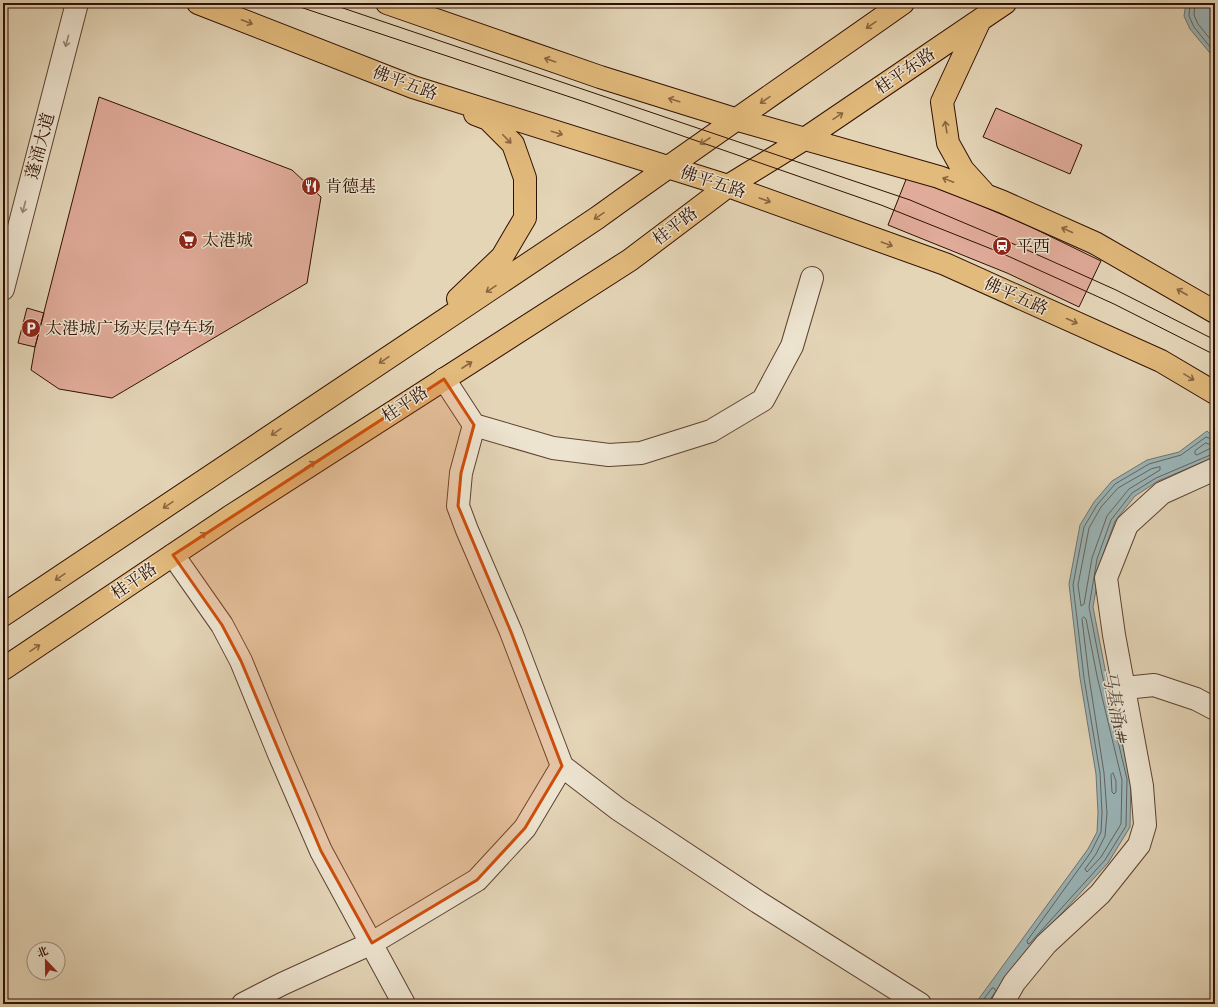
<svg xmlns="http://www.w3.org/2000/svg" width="1218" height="1007" font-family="'IM FELL Double Pica','Noto Serif SC',serif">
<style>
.water{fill:#9ab6b9;stroke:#707470}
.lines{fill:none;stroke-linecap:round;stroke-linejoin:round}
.shore{stroke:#66635e;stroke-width:1}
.building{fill:#e0ab99;stroke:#311003}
.minor-casing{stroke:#5e4130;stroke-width:24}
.major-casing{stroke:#311003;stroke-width:24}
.minor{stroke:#ede4d0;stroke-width:22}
.major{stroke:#e2ba7c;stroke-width:22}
.tram{stroke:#311003;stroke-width:1}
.oneway{stroke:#8a6540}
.oneway2{stroke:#988574}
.marked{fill:#cd4e0b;fill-opacity:0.2;stroke:#cd4e0b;stroke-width:3;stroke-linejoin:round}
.labels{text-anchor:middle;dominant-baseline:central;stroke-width:3;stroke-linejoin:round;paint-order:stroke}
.street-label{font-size:17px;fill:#311003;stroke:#ede4d0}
.poi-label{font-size:17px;fill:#311003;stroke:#ede4d0;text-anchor:start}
.water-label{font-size:18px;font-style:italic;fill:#564a43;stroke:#ede4d0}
</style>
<rect width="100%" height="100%" fill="#e4d5b7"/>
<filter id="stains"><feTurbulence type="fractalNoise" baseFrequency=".005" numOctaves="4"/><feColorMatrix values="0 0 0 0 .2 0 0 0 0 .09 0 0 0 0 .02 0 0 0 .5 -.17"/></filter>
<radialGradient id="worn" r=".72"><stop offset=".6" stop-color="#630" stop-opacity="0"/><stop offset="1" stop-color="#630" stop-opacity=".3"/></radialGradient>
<path class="water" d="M 1186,3 L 1215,3 L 1212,18 L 1215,29 L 1215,59 L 1190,29 L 1184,16 Z
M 1207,431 L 1215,438 L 1215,457 L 1158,481 L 1135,496 L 1115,521 L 1101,560 L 1093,607 L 1106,674 L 1131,779 L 1130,827 L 1108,863 L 1049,927 L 992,1004 L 975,1004 L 1088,849 L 1097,832 L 1098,813 L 1096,774 L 1080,678 L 1069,584 L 1080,525 L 1094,502 L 1112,481 L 1147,460 L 1179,452 Z"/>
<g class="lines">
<path class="shore" d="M 1190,3 L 1189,16 L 1194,27 L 1215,53
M 1195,3 L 1194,15 L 1198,24 L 1215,45
M 1215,440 L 1206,437 L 1181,455 L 1149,464 L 1115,484 L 1097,505 L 1084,527 L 1073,585 L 1084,678 L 1100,773 L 1102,813 L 1101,832 L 1091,852 L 1027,941 L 1028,944 L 1030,943 L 1105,860 L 1126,826 L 1127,779 L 1102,674 L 1089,607 L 1097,559 L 1111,520 L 1132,493 L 1156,478 L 1215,453
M 1206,443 L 1211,445 L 1211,448 L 1197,455 L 1195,454 L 1195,451 Z
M 1160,467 L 1160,470 L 1129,489 L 1107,516 L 1092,558 L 1084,604 L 1081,606 L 1078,585 L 1089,528 L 1101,507 L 1118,488 L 1151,469 Z
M 1084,617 L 1086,619 L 1097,676 L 1122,780 L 1121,824 L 1101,857 L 1087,872 L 1085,869 L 1096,854 L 1105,836 L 1107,813 L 1104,773 L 1089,677 L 1082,619 Z
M 1113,773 L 1116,781 L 1116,792 L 1114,794 L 1112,792 L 1111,775 Z
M 980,1004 L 992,988 L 994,988 L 996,991 L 989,1001 L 989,1004"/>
</g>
<path class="building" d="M 99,97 L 292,170 L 321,197 L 307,283 L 112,398 L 59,389 L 31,370 L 35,347 Z
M 996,108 L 1082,145 L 1070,174 L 983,137 Z
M 907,177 L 970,201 L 1029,226 L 1101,261 L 1079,307 L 1007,273 L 888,225 Z
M 27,308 L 44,313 L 35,347 L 18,343 Z"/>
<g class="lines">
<defs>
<path id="minor" d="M 3,289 L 77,3
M 444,379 L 474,425 L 461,473 L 458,506 L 467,530 L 511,632 L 562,766 L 618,809 L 758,902 L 920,1004
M 474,425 L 553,448 L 609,455 L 641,453 L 711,431 L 763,400 L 792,346 L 812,278
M 173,555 L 222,625 L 241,661 L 279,754 L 321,851 L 404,1004
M 1125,688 L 1154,685 L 1196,699 L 1215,709
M 243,1004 L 282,984 L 372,943 L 477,880 L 525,828 L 562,766
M 1002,1004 L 1014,983 L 1046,944 L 1100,894 L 1139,845 L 1145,825 L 1142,786 L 1114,635 L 1106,578 L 1127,525 L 1162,493 L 1215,469"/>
<path id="major" d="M 198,3 L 413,87 L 728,186 L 945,264 L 1161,361 L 1215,393
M 387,3 L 600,77 L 738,120 L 939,177 L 1003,202 L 1095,243 L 1215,312
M 980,20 L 942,102 L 948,143 L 963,170 L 983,192
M 458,299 L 502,257 L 525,218 L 525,178 L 513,144 L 488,119 L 475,114
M 3,615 L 597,218 C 698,145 801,75 903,3
M 3,669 L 231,516 L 630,260 L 728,186 L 806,138 L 1005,3"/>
</defs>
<use href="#minor" class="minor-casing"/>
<use href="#major" class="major-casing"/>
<use href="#minor" class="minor"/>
<use href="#major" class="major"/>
<path class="tram" d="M 288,3 L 585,102 L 881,205 L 999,252 L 1114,304 L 1215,355
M 328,3 L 910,200 L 1007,241 L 1116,290 L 1215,340"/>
</g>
<defs><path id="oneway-shaft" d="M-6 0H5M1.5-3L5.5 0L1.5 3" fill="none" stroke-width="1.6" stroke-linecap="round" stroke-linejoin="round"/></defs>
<g class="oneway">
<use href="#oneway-shaft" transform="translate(247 22) rotate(21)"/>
<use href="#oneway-shaft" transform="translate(871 25) rotate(145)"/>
<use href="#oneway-shaft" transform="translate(550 60) rotate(-161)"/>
<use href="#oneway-shaft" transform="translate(674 100) rotate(-163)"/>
<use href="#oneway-shaft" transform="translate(765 100) rotate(145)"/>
<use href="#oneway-shaft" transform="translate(838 116) rotate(-34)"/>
<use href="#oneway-shaft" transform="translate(946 127) rotate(-99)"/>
<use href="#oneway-shaft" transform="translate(557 133) rotate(17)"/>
<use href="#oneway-shaft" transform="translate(507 139) rotate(46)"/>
<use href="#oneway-shaft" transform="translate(705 141) rotate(147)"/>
<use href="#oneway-shaft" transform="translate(948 180) rotate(-158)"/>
<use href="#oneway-shaft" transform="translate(765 200) rotate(20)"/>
<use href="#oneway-shaft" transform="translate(599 216) rotate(146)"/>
<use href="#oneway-shaft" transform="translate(1067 230) rotate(-156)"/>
<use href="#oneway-shaft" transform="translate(887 244) rotate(20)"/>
<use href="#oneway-shaft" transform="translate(491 289) rotate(146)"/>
<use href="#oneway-shaft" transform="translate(1182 292) rotate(-150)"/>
<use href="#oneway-shaft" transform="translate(1072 321) rotate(24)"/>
<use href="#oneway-shaft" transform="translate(384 360) rotate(146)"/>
<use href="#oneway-shaft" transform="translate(467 365) rotate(-33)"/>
<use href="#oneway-shaft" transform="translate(1189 377) rotate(31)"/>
<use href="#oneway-shaft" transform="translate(276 432) rotate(146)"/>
<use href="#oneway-shaft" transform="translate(310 465) rotate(-33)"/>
<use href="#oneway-shaft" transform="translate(168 505) rotate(146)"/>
<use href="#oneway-shaft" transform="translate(201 536) rotate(-34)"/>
<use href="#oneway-shaft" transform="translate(60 577) rotate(146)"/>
<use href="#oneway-shaft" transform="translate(35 648) rotate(-34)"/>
</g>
<g class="oneway2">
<use href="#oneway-shaft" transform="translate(67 41) rotate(105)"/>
<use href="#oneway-shaft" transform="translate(24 207) rotate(105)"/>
</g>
<path class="marked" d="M 444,379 L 474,425 L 461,473 L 458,506 L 511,632 L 562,766 L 525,828 L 477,880 L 372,943 L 321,851 L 241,661 L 222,625 L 173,555 Z"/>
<defs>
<symbol id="restaurant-disc" viewBox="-11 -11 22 22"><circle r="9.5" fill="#8f2418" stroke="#ede4d0"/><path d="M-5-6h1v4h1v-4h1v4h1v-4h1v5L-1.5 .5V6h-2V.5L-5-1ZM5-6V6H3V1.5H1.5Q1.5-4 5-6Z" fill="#fff"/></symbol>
<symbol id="supermarket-disc" viewBox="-11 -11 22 22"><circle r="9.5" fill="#8f2418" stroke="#ede4d0"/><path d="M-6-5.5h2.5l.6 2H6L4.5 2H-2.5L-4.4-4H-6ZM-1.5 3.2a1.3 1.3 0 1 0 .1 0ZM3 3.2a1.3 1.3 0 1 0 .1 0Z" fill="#fff"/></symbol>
<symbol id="station-disc" viewBox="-11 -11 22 22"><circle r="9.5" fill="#8f2418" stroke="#ede4d0"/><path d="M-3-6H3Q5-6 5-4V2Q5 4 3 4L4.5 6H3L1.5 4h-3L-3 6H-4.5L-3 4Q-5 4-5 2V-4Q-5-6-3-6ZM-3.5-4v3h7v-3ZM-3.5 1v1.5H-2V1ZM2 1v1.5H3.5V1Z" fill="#fff"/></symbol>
<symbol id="parking-disc" viewBox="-11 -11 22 22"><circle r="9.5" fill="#8f2418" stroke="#ede4d0"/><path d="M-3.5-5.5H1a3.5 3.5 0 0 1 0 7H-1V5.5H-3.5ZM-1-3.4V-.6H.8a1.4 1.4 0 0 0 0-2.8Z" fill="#fff"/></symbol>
</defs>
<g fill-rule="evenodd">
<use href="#restaurant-disc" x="300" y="175" width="22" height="22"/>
<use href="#supermarket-disc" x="177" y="229" width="22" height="22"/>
<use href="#station-disc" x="991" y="235" width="22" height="22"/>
<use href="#parking-disc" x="20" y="317" width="22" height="22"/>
</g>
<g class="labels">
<g class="street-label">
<text transform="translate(905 71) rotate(-34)">桂平东路</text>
<text transform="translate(405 83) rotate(20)">佛平五路</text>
<text transform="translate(40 146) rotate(-75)">蓬涌大道</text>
<text transform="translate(713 182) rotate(18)">佛平五路</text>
<text transform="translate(675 226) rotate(-37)">桂平路</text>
<text transform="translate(1016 296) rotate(24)">佛平五路</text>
<text transform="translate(405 404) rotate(-33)">桂平路</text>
<text transform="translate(134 581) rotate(-34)">桂平路</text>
</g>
<g class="poi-label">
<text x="325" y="186">肯德基</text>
<text x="202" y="240">太港城</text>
<text x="1016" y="246">平西</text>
<text x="45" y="328">太港城广场夹层停车场</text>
</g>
<g class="water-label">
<text transform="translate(1115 707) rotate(79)">马基涌1#</text>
</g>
</g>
<rect width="1218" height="1007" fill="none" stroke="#e4d5b7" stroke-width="16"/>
<rect x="4" y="4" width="1210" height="999" fill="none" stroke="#311003" stroke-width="2"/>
<rect x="8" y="8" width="1202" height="991" fill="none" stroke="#311003"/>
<g transform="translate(46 961) rotate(338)"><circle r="19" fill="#ede4d0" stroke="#a28f7e"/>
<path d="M0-3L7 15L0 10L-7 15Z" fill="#8f2418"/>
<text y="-6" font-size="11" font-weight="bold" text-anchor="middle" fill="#311003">北</text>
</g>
<rect width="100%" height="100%" filter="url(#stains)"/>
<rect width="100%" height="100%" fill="url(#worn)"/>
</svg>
